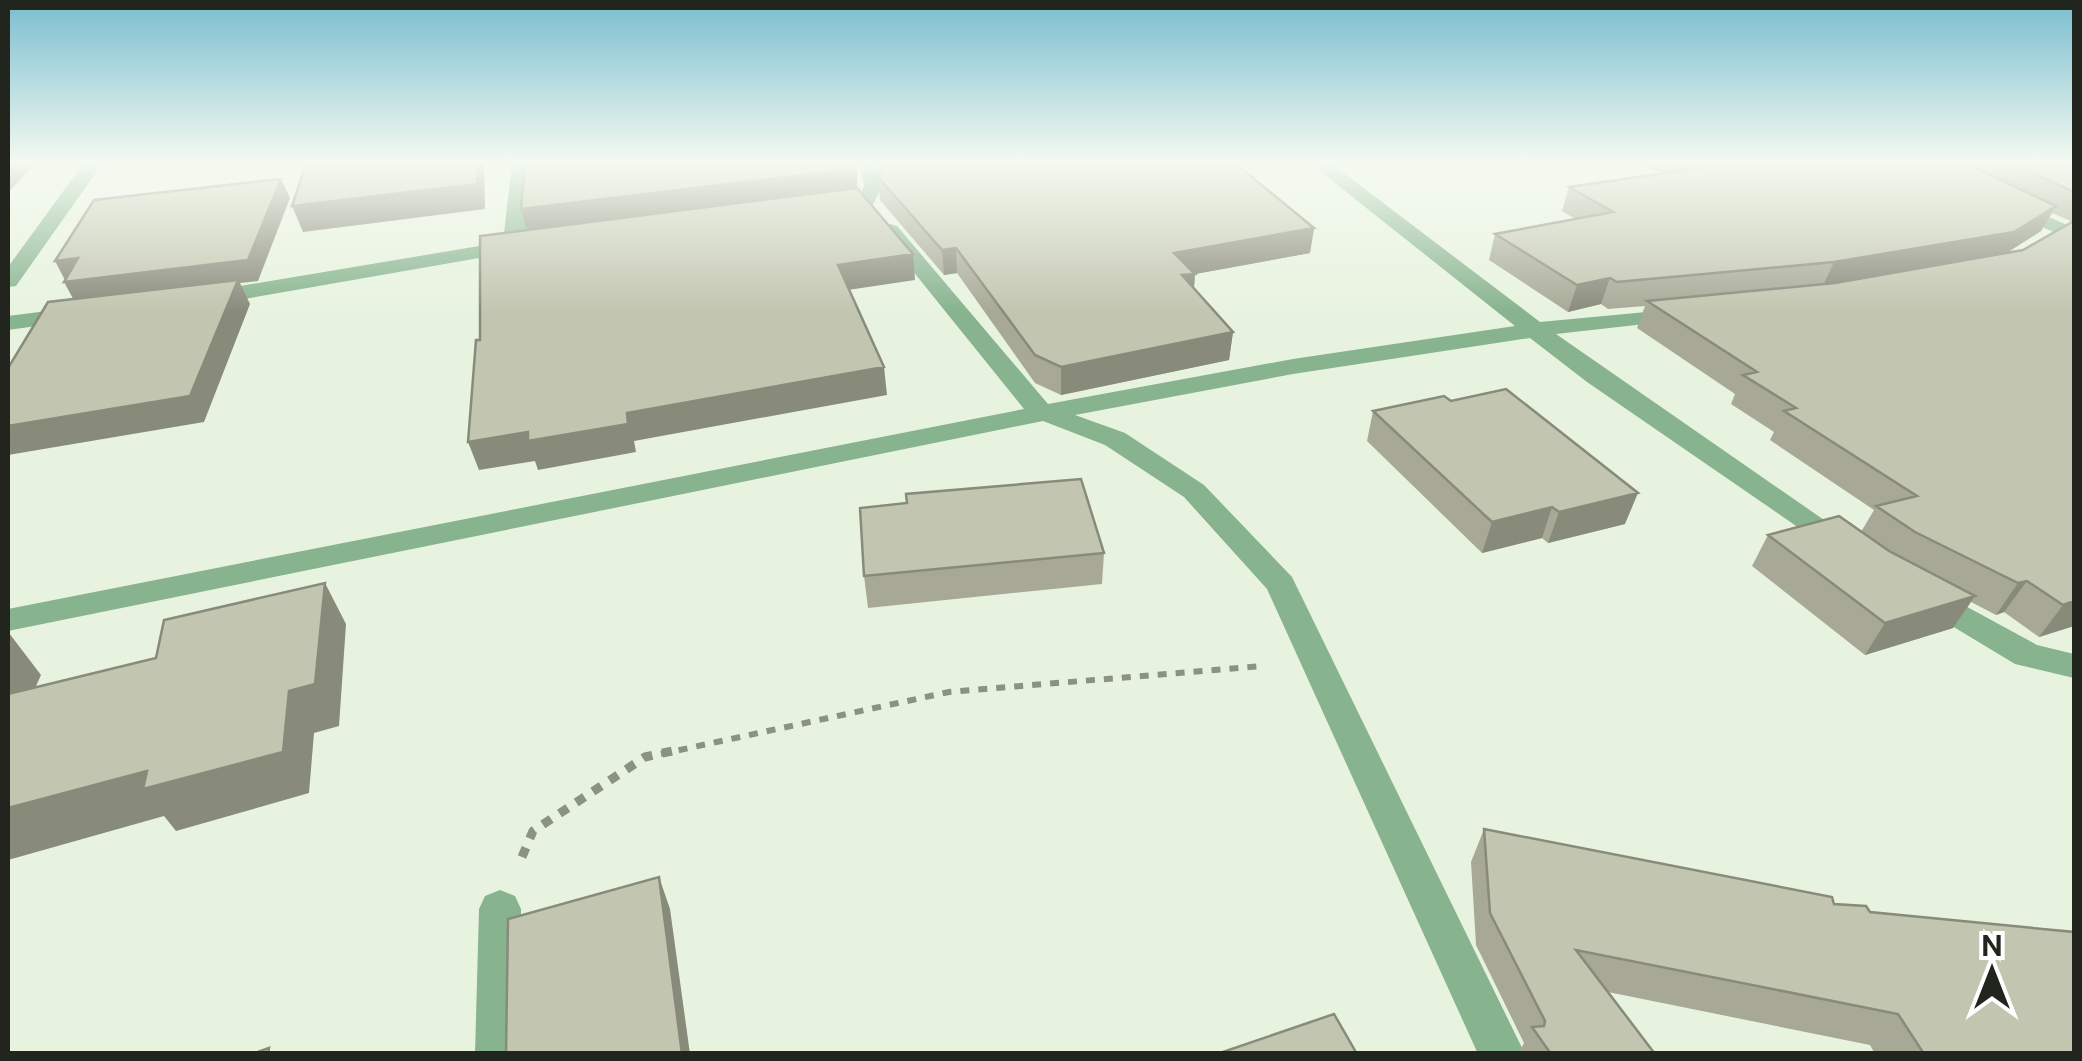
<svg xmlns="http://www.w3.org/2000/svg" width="2082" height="1061" font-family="'Public Sans',sans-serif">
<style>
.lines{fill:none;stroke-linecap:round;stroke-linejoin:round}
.path-far1{stroke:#8a9283;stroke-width:6;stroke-dasharray:9 9;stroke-linecap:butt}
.path{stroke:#8a9283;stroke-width:9;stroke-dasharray:10 10;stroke-linecap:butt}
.minor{fill:#87b38e;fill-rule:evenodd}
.wall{fill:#a7a996;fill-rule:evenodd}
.shaded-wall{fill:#888a7a}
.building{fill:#c2c5af;stroke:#888a7a;stroke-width:2.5}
</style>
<rect width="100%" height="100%" fill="#e8f3df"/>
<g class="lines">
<path class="path-far1" d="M 661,754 L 949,692 L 1262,666"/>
<path class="path" d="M 522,857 L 533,831 L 645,757 L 672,751"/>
<path class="minor" d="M 83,164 L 102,164 L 16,286 L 8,287 L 8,267 Z
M 512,164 L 530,164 L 525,250 L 204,306 L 193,299 L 204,292 L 503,242 Z
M 860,164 L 878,164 L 882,186 L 873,205 L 820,210 L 820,202 L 859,196 L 864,186 Z
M 1311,164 L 1332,164 L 1540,322 L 1689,308 L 1689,318 L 1681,320 L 1556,334 L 1863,547 L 1848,557 L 1837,554 L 1587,382 L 1530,338 L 1293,374 L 1075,415 L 1125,433 L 1204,485 L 1292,577 L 1525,1054 L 1478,1054 L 1267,589 L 1184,497 L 1105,445 L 1043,421 L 8,631 L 8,609 L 1024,409 L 883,234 L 880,230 L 890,224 L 897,226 L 1048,404 L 1293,359 L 1515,326 Z
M 2013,201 L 2074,228 L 2074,241 L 2006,211 L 2006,203 Z
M 79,307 L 87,309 L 87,319 L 8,330 L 8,316 Z
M 1925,584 L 2037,645 L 2074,654 L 2074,678 L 2015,664 L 1914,603 L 1909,595 L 1914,587 Z
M 500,890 L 515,896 L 521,909 L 521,1054 L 475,1054 L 479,909 L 485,896 Z"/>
</g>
<path class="wall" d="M 879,164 L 1236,164 L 1314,228 L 1310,253 L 1195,274 L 1194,289 L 1233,332 L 1229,360 L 1061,395 L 1035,383 L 957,273 L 944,275 L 880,200 L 878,177 L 881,169 Z
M 1642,164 L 2074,164 L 2074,626 L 2039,637 L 2004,612 L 1996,615 L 1971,602 L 1953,628 L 1865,655 L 1752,566 L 1768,535 L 1861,532 L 1874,510 L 1770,440 L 1774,432 L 1731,404 L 1735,394 L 1637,328 L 1645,306 L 1608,309 L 1601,304 L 1568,312 L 1489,260 L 1495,234 L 1575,219 L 1562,211 L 1569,187 L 1661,174 ZM 2052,213 L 2073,222 L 2023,250 L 2008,252 L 2041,231 Z
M 1373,411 L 1625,524 L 1548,543 L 1542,538 L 1482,553 L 1367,441 Z
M 907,503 L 1104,553 L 1102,584 L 868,608 L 864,576 Z
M 1484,829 L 1870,912 L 2074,1054 L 1875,1054 L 1870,1045 L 1608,992 L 1655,1054 L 1518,1054 L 1524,1043 L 1476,945 L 1471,862 Z"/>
<path class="shaded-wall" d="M 8,164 L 34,164 L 8,193 Z
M 477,164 L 484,164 L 485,209 L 303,232 L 292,206 Z
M 857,164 L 857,193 L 528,234 L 521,209 Z
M 281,179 L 290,198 L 258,281 L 240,283 L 250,304 L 204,422 L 8,455 L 8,426 L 76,304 L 64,282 L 66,282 L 55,261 L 78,258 Z
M 2056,206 L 2041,231 L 2000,257 L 1822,288 L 1834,262 Z
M 1314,228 L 1310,253 L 1195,274 L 1193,300 L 1180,302 L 1174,253 Z
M 956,248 L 957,273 L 944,275 L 942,250 Z
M 913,254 L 915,280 L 841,291 L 838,265 Z
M 1610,278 L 1601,304 L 1568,312 L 1577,285 Z
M 1233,332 L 1229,360 L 1061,395 L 1061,367 Z
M 884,367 L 887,395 L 634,441 L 636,452 L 538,470 L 535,461 L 479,470 L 468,442 Z
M 1638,493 L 1625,524 L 1548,543 L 1559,512 Z
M 1552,507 L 1542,538 L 1482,553 L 1492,522 Z
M 2027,581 L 2004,612 L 1996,615 L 2018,583 Z
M 325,583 L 346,624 L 339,726 L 314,733 L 309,793 L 176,831 L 164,816 L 8,860 L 8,808 L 289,691 Z
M 1975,596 L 1953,628 L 1865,655 L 1885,623 Z
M 2074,601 L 2074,626 L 2039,637 L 2063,605 Z
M 9,633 L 41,675 L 10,744 L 8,740 Z
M 659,877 L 670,909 L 690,1054 L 682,1054 Z"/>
<path class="building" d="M 306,164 L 477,164 L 477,184 L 292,206 Z
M 525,164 L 854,164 L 854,169 L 521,209 Z
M 883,164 L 1236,164 L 1314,228 L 1174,253 L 1195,274 L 1182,275 L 1233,332 L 1061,367 L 1035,355 L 956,248 L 942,250 L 878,177 Z
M 1700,164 L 1967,164 L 2056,206 L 2014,232 L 1834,262 L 1617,282 L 1610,278 L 1577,285 L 1495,234 L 1613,212 L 1569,187 L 1706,167 Z
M 2013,164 L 2074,164 L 2074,192 Z
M 281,179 L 248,260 L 64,282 L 78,258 L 55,261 L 94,200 Z
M 857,188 L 913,254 L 838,265 L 884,367 L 627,413 L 628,424 L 528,441 L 528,432 L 468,442 L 476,340 L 480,340 L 480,236 Z
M 2074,221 L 2074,601 L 2063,605 L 2027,581 L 2018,583 L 1915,532 L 1876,506 L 1917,496 L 1784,411 L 1796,408 L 1743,375 L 1757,372 L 1647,301 L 1835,283 L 2023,250 Z
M 238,280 L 190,396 L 8,426 L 8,368 L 48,302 Z
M 1506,389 L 1638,493 L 1559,512 L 1552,507 L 1492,522 L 1373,411 L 1444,396 L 1451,401 Z
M 1081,479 L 1104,553 L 864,576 L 860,508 L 907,503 L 906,494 Z
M 1839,516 L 1889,551 L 1975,596 L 1885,623 L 1768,535 Z
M 325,583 L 315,684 L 289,691 L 283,752 L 143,789 L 147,771 L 8,808 L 8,694 L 156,658 L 164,620 Z
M 1484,829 L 1832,897 L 1834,904 L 1866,906 L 1870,912 L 2074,932 L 2074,1054 L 1924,1054 L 1898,1014 L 1576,950 L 1655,1054 L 1551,1054 L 1532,1027 L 1544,1026 L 1545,1021 L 1490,913 Z
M 659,877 L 682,1054 L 506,1054 L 508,919 Z
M 1334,1014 L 1357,1054 L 1217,1054 Z
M 269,1048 L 268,1054 L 252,1054 Z"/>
<linearGradient id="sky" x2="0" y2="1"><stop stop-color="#79bdcf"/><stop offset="0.52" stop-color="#f5faf1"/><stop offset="1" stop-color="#f5faf1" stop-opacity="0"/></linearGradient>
<rect width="2082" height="313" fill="url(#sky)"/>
<rect width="2082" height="1061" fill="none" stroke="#21251d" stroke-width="20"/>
<g transform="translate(1992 971)" stroke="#ffffff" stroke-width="8" paint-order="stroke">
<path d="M0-8L18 38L0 25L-18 38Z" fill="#21251d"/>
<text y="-15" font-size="28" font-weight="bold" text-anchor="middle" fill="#21251d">N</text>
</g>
</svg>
